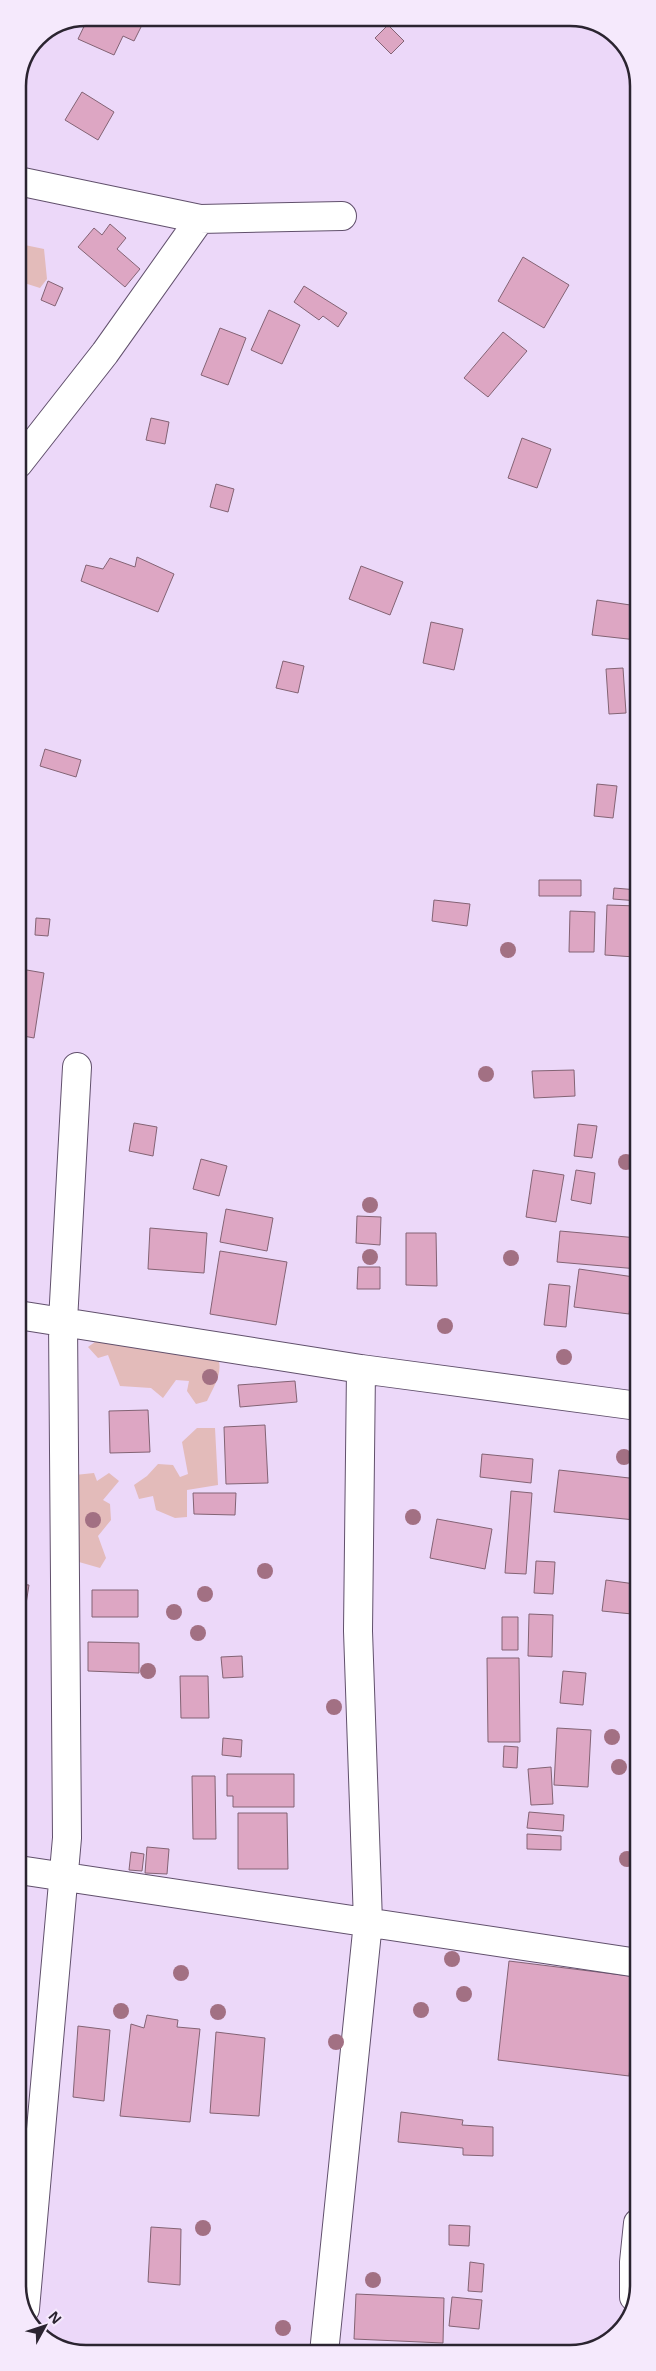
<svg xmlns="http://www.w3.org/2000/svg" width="656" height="2371" font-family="'Open Sans',sans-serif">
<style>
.green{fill:#e3bbba}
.building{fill:#dda6c3;stroke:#836374}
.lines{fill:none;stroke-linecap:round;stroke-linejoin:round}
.minor-casing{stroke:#61506c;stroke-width:30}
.minor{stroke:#fff;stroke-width:28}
.tree{fill:#a27083}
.rim{fill:none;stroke:#2b2430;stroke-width:2.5}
</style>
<rect width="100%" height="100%" fill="#ecd8f9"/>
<path class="green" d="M 20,244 L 44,249 L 47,279 L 40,288 L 18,281 Z
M 106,1334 L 217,1354 C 224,1372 215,1384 207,1401 L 196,1404 L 187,1391 L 189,1381 L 176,1380 L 163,1398 L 151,1388 L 120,1386 L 108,1355 L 98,1358 L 88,1347 Z
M 197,1428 L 215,1428 L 218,1485 L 187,1490 L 187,1517 L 175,1518 L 156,1510 L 153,1496 L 139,1499 L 134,1485 L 147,1476 L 158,1464 L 173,1465 L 180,1477 L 188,1474 L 182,1442 Z
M 94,1473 L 97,1481 L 109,1473 L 119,1481 L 103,1500 L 110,1504 L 111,1520 L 98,1536 L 106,1558 L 100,1568 L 72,1560 L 75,1475 Z"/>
<path class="building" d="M 88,18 L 135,18 L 144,21 L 134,41 L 123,36 L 114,55 L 78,39 Z
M 388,25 L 404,41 L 391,54 L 375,38 Z
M 82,92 L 114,112 L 98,140 L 65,120 Z
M 110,224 L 126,238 L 117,249 L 140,269 L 125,287 L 78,247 L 94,228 L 102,235 Z
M 523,257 L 569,285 L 544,328 L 498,301 Z
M 48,281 L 63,288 L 55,306 L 41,300 Z
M 304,286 L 347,313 L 338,327 L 323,316 L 319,320 L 294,302 Z
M 269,310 L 300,325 L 282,364 L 251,350 Z
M 220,328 L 246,338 L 228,385 L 201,375 Z
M 503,332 L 527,351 L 488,397 L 464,378 Z
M 151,418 L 169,422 L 165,444 L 146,440 Z
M 522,438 L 551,449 L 537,488 L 508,478 Z
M 216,484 L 234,489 L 228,512 L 210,507 Z
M 137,557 L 174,574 L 158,612 L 81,581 L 86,565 L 103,569 L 110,558 L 135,567 Z
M 361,566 L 403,582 L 390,615 L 349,599 Z
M 597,600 L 637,606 L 637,640 L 592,635 Z
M 431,622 L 463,629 L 454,670 L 423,663 Z
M 283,661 L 304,666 L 298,693 L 276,688 Z
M 623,668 L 626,713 L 609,714 L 606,669 Z
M 45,749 L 81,760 L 76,777 L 40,766 Z
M 597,784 L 617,786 L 613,818 L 594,816 Z
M 539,880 L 581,880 L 581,896 L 539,896 Z
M 614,888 L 638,890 L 638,901 L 613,899 Z
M 434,900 L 470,904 L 467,926 L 432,921 Z
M 607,905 L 638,906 L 635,957 L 605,955 Z
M 570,911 L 595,912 L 594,952 L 569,952 Z
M 36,918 L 50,919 L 48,936 L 35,935 Z
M 21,969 L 44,973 L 34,1038 L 18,1035 L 18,984 Z
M 574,1070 L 575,1096 L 534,1098 L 532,1071 Z
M 134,1123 L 157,1127 L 153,1156 L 129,1151 Z
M 578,1124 L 597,1126 L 592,1158 L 574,1156 Z
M 201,1159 L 227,1166 L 219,1196 L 193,1189 Z
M 533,1170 L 564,1175 L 556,1222 L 526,1217 Z
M 576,1170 L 595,1173 L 591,1204 L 571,1200 Z
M 226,1209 L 273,1218 L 267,1251 L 220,1242 Z
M 357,1216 L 381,1217 L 380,1245 L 356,1243 Z
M 150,1228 L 207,1233 L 204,1273 L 148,1269 Z
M 560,1231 L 638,1238 L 638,1269 L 557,1262 Z
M 406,1233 L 436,1233 L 437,1286 L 406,1285 Z
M 220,1251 L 287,1262 L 276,1325 L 210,1314 Z
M 358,1267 L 380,1267 L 380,1289 L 357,1289 Z
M 579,1269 L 634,1277 L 629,1314 L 574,1307 Z
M 549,1284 L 570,1286 L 566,1327 L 544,1325 Z
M 295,1381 L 297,1402 L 240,1407 L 238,1385 Z
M 148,1410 L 150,1452 L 110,1453 L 109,1411 Z
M 265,1425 L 268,1483 L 226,1484 L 224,1427 Z
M 482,1454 L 533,1459 L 531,1483 L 480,1477 Z
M 559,1470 L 638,1479 L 635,1520 L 554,1512 Z
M 511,1491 L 532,1493 L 526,1574 L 505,1573 Z
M 193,1493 L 236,1493 L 235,1515 L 194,1514 Z
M 437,1519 L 492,1529 L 485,1569 L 430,1558 Z
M 536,1561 L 555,1562 L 553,1594 L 534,1593 Z
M 606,1580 L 635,1584 L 632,1614 L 602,1611 Z
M 18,1584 L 29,1585 L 26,1604 L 18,1603 Z
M 92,1590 L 138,1590 L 138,1617 L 92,1617 Z
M 529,1614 L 553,1615 L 552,1657 L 528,1656 Z
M 502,1617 L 518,1617 L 518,1650 L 502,1650 Z
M 88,1642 L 139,1643 L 139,1673 L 88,1671 Z
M 242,1656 L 243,1677 L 223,1678 L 221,1657 Z
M 487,1658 L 519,1658 L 520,1742 L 488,1742 Z
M 563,1671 L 586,1673 L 583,1705 L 560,1703 Z
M 180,1676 L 208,1676 L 209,1718 L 181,1718 Z
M 557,1728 L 591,1730 L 588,1787 L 554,1785 Z
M 223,1738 L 242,1740 L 241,1757 L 222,1755 Z
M 504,1746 L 518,1747 L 517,1768 L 503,1767 Z
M 551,1767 L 553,1804 L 531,1805 L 528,1769 Z
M 227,1774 L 294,1774 L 294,1807 L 233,1807 L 233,1796 L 227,1796 Z
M 192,1776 L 215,1776 L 216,1839 L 193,1839 Z
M 529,1812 L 564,1815 L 563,1831 L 527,1828 Z
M 238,1813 L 287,1813 L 288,1869 L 238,1869 Z
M 527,1834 L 561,1836 L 561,1850 L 527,1849 Z
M 147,1847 L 169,1849 L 167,1874 L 145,1873 Z
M 131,1852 L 144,1854 L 142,1871 L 129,1870 Z
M 509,1961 L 638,1977 L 638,1996 L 629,2076 L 498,2060 Z
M 147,2015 L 178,2020 L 177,2027 L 200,2029 L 190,2122 L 120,2116 L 131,2024 L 144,2028 Z
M 78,2026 L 110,2030 L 104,2101 L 73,2097 Z
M 216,2032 L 265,2038 L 259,2116 L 210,2113 Z
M 401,2112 L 463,2120 L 462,2125 L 493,2127 L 493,2156 L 463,2155 L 463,2148 L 398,2142 Z
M 449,2225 L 470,2226 L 469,2246 L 449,2245 Z
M 151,2227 L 181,2229 L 180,2285 L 148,2282 Z
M 470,2262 L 484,2264 L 482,2292 L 468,2291 Z
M 356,2294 L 444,2298 L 443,2343 L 354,2339 Z
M 452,2297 L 482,2300 L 479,2329 L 449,2326 Z"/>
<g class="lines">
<defs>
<path id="minor" d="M 18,181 L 200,219 L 342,216
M 18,464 L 105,353 L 200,219
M 18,1315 L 361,1369 L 638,1406
M 19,1870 L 638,1963
M 634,2297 L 634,2262 L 638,2223
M 25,2309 L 67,1838 L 63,1321 L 77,1067
M 324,2353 L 368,1922 L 358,1631 L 361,1369"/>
</defs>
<use href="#minor" class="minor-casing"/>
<use href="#minor" class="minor"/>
</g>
<g class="tree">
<circle cx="508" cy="950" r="8"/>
<circle cx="486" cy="1074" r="8"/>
<circle cx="626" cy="1162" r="8"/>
<circle cx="370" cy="1205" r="8"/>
<circle cx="370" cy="1257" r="8"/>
<circle cx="511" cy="1258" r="8"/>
<circle cx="445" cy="1326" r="8"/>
<circle cx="564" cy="1357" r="8"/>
<circle cx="210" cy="1377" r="8"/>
<circle cx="624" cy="1457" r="8"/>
<circle cx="413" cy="1517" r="8"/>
<circle cx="93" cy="1520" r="8"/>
<circle cx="265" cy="1571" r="8"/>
<circle cx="205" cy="1594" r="8"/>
<circle cx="174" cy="1612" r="8"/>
<circle cx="198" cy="1633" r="8"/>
<circle cx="148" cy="1671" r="8"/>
<circle cx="334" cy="1707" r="8"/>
<circle cx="612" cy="1737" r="8"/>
<circle cx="619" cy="1767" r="8"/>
<circle cx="627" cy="1859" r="8"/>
<circle cx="452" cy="1959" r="8"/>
<circle cx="181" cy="1973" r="8"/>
<circle cx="464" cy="1994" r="8"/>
<circle cx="421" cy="2010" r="8"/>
<circle cx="121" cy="2011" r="8"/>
<circle cx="218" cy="2012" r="8"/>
<circle cx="336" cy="2042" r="8"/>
<circle cx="203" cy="2228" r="8"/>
<circle cx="373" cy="2280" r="8"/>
<circle cx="283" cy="2328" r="8"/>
</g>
<path d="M0 0H656V2371H0ZM86 26H570A60 60 0 0 1 630 86V2285A60 60 0 0 1 570 2345H86A60 60 0 0 1 26 2285V86A60 60 0 0 1 86 26Z" fill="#f5e9fc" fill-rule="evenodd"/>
<path class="rim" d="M86 26H570A60 60 0 0 1 630 86V2285A60 60 0 0 1 570 2345H86A60 60 0 0 1 26 2285V86A60 60 0 0 1 86 26Z"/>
<g transform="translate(45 2326) rotate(50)" stroke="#f5e9fc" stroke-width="4" paint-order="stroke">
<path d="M0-4L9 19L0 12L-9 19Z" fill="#2b2430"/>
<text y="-8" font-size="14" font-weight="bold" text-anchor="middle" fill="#2b2430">N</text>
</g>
</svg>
